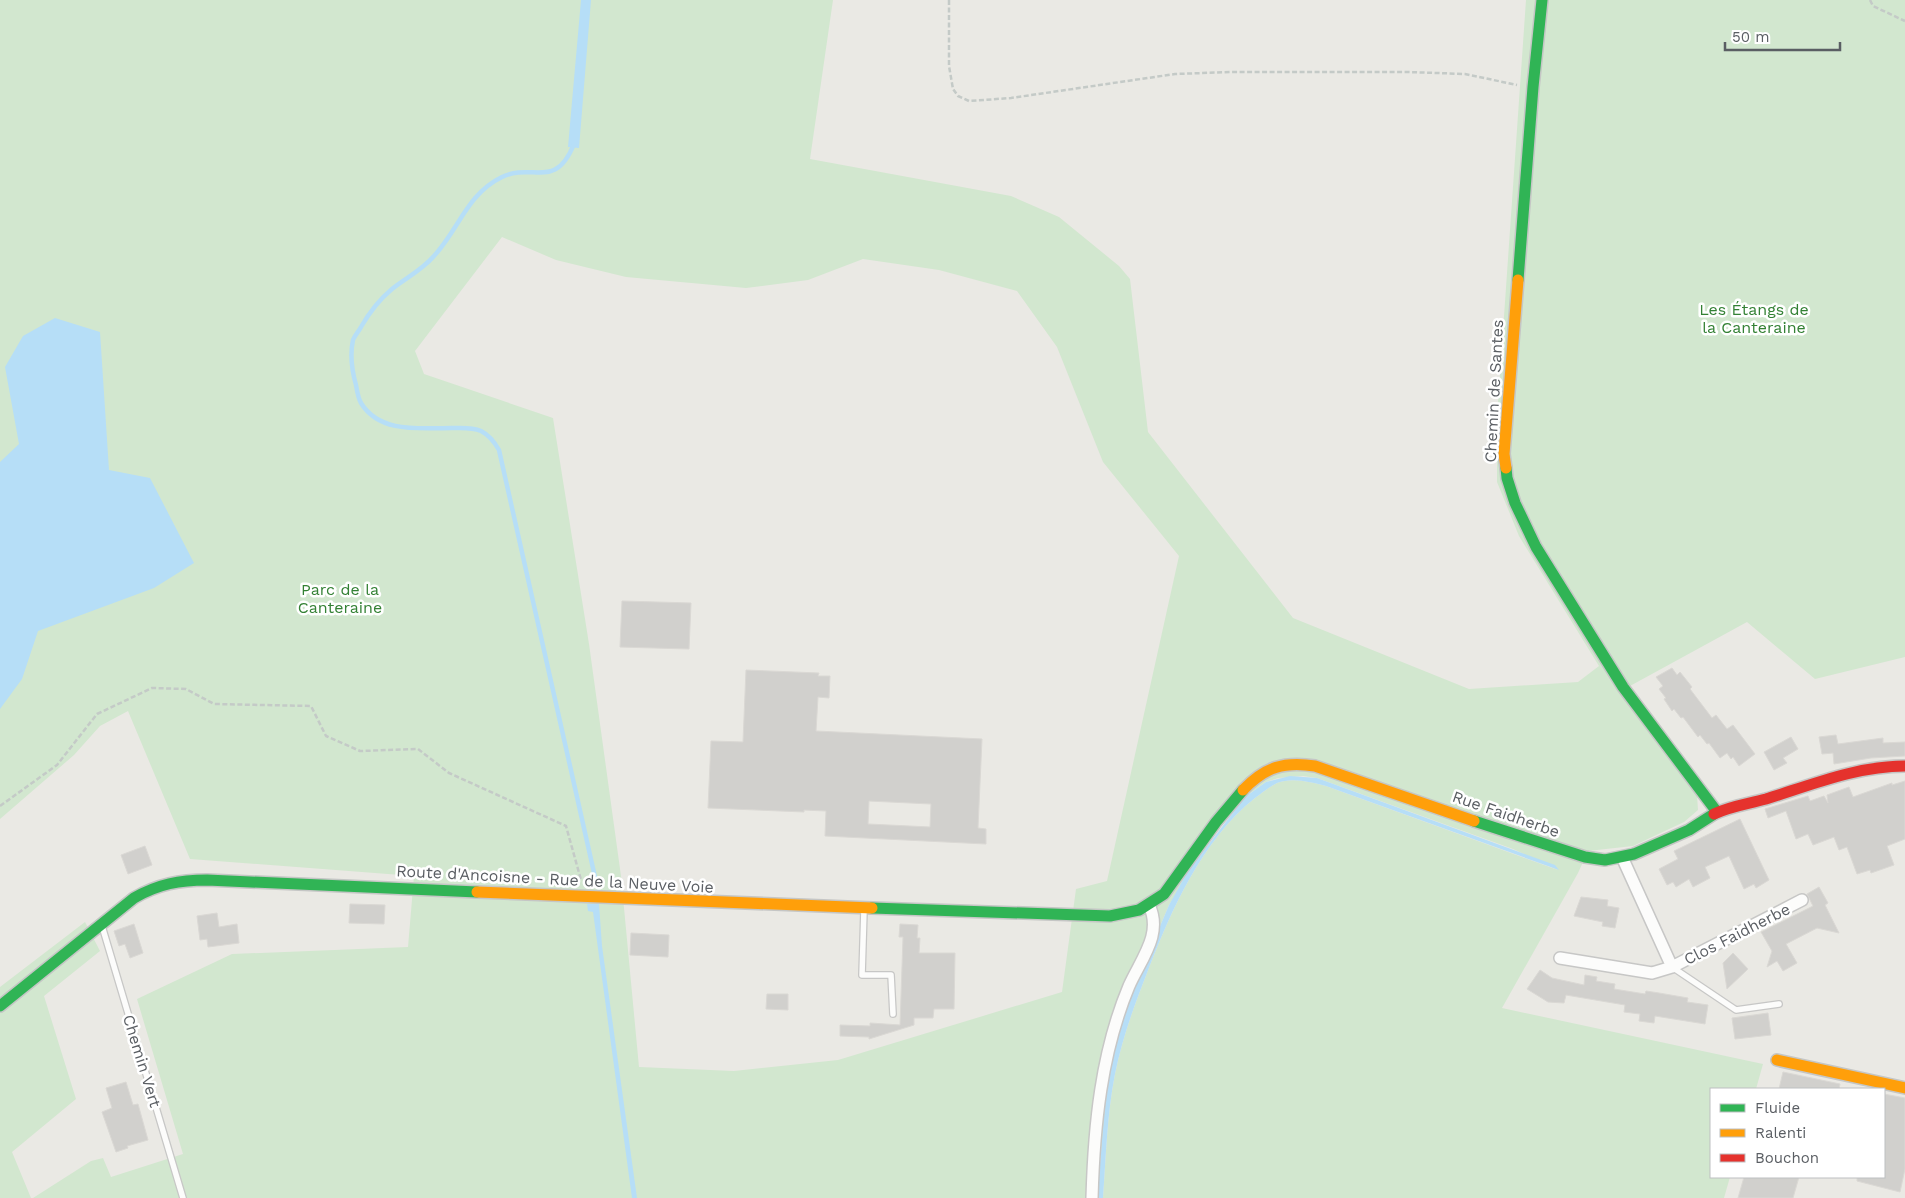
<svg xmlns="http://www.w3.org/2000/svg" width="1905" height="1198" font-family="'Work Sans',sans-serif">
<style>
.green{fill:#d2e7cf;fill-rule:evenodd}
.water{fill:#b6def7}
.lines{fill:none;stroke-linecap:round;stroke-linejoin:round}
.stream{stroke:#b6def7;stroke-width:4.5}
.building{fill:#d1d0cd;stroke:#dad8d4;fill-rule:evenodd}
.lane-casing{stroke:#c7c7c6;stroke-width:8}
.street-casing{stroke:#c7c7c6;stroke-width:14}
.fast-casing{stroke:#c5c6c5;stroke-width:14}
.slow-casing{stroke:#c5c6c5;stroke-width:14}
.jam-casing{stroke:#c5c6c5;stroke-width:14}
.path{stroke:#c4cac7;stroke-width:2.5;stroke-dasharray:5 2.5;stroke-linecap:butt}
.lane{stroke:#fcfcfb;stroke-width:5.5}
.street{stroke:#fcfcfb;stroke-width:11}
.fast{stroke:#30b455;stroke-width:11}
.slow{stroke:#ff9f0a;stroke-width:11}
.jam{stroke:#e5322d;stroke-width:11}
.labels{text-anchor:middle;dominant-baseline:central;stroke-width:5;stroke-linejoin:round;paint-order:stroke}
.park-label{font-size:16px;fill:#338134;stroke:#fff}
.street-label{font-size:16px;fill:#5a5e63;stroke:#fff}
</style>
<rect width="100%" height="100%" fill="#eae9e4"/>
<path class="green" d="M 0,0 L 833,0 L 810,159 L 1011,196 L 1059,217 L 1119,266 L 1130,279 L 1148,432 L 1293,618 L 1469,689 L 1578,682 L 1599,666 L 1519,536 L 1497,482 L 1497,417 L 1526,0 L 1905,0 L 1905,657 L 1815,679 L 1747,622 L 1619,692 L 1697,795 L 1698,810 L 1684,822 L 1633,846 L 1588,851 L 1578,873 L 1502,1008 L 1763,1064 L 1756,1089 L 1711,1089 L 1711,1177 L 1730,1177 L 1724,1198 L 1103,1198 C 1106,1157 1107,1114 1115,1074 C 1122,1039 1134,1006 1147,973 C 1171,911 1201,841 1255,798 C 1262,793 1269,787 1277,783 C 1292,777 1311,782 1326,786 L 1558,870 L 1513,849 L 1317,778 L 1303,776 L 1278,778 L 1266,782 L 1245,797 L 1211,838 L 1169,905 L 1126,1007 L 1118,1033 L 1099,1166 L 1097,1198 L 33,1198 L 91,1161 L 103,1158 L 111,1177 L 183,1154 L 137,999 L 232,954 L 408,947 L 414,876 L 190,859 L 128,711 L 100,726 L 74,755 L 0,819 ZM 502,237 L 556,260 L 626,277 L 746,288 L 808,280 L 863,259 L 939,270 L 1017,291 L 1057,347 L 1103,462 L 1179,556 L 1107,881 L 1076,889 L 1062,992 L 838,1060 L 734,1071 L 639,1067 L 621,876 L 589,644 L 553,418 L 424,374 L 415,351 Z
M 85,922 L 100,951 L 44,996 L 76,1099 L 12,1152 L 31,1198 L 0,1198 L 0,987 Z"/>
<path class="water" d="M 581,0 L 591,0 L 579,148 L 568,147 Z
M 55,318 L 100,332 L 109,470 L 150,478 L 194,563 L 154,588 L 38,631 L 22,679 L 0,709 L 0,462 L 19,444 L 5,367 L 23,336 Z
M 1290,776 L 1317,778 L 1555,865 L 1559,870 L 1326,786 C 1311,782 1292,777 1277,783 C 1269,787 1262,793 1255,798 C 1201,841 1171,911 1147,973 C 1134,1006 1122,1039 1115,1074 C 1107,1114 1106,1157 1103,1198 L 1097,1198 L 1107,1084 L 1118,1033 L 1126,1007 L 1169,905 L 1188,871 L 1245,797 L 1266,782 Z
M 587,904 L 599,904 L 602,946 L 637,1198 L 632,1198 L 593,912 L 588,911 Z"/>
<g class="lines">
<path class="stream" d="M 574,144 C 555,191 533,162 502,177 C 467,194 459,229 434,256 C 422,270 406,278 392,289 C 380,299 369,313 361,327 C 359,331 355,335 353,340 C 350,354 352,371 356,385 C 357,391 358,398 361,403 C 380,434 421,428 452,428 C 462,428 472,427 481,431 C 489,435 495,443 499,450 L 597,886"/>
</g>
<path class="building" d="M 622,601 L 691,603 L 689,649 L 620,647 Z
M 1672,668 L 1677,675 L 1680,672 L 1692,687 L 1690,689 L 1712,718 L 1716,715 L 1727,729 L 1733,725 L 1755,754 L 1739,766 L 1733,757 L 1731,759 L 1727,753 L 1720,758 L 1709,743 L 1707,744 L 1700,735 L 1698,737 L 1683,717 L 1681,718 L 1674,709 L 1672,711 L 1664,699 L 1666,698 L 1659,689 L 1663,686 L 1656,677 Z
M 746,670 L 819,673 L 818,676 L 830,676 L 829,698 L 818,697 L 816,731 L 982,739 L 978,828 L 986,829 L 986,844 L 825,836 L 826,811 L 804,810 L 804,812 L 708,808 L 711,741 L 743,742 ZM 869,801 L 931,804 L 930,827 L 868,824 Z
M 1836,735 L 1838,744 L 1883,738 L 1883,743 L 1905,742 L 1905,756 L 1871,758 L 1834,764 L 1833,753 L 1822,754 L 1819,737 Z
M 1791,737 L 1798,749 L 1783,758 L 1787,763 L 1774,770 L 1764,752 Z
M 1905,781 L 1905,839 L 1887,846 L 1894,865 L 1871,873 L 1870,870 L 1857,874 L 1847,847 L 1839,850 L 1834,837 L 1813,845 L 1808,834 L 1796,839 L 1786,811 L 1768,818 L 1765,809 L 1808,796 L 1810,801 L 1824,796 L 1828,803 L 1827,795 L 1849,787 L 1853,797 L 1892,783 L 1892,785 Z
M 1740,819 L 1769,880 L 1756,888 L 1754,884 L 1744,889 L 1729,856 L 1705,867 L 1710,878 L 1693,887 L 1689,879 L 1676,887 L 1673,882 L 1667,885 L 1659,869 L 1678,859 L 1674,851 Z
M 145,846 L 152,865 L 128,874 L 121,855 Z
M 1819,887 L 1828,903 L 1825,905 L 1839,933 L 1817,928 L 1786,944 L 1797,963 L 1783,971 L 1777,961 L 1767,967 L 1772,951 L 1761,932 L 1813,906 L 1807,894 Z
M 1581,897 L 1608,900 L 1607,906 L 1619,908 L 1615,928 L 1602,926 L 1603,922 L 1574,916 Z
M 350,904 L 385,905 L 384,924 L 349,923 Z
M 217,913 L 219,927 L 237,924 L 239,943 L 208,947 L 207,939 L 200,940 L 197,916 Z
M 134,924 L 143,953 L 130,958 L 125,944 L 119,946 L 114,931 Z
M 900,924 L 918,925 L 917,938 L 920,938 L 919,953 L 955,953 L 954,1009 L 934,1009 L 933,1018 L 914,1018 L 914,1025 L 869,1039 L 869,1037 L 840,1036 L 840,1025 L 870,1026 L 870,1023 L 900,1025 L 903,937 L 899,937 Z
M 631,933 L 669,935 L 668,957 L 630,955 Z
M 1733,953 L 1748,969 L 1727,989 L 1723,963 Z
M 1540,970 L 1552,978 L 1584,985 L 1585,975 L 1597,977 L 1596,981 L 1615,984 L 1614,989 L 1645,994 L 1646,991 L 1659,993 L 1688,998 L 1687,1002 L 1708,1005 L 1705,1024 L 1655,1016 L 1654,1023 L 1639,1021 L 1640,1014 L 1624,1012 L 1625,1005 L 1566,995 L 1564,1003 L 1548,1002 L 1527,989 Z
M 767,994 L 788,994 L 788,1010 L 766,1009 Z
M 1768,1013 L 1771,1035 L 1735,1039 L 1732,1018 Z
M 1783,1072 L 1840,1084 L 1839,1089 L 1779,1089 Z
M 126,1082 L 133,1105 L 138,1104 L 148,1140 L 127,1146 L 128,1148 L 116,1152 L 102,1112 L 112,1108 L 106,1088 Z
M 1884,1094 L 1905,1098 L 1905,1169 L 1900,1192 L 1857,1181 L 1857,1177 L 1884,1177 Z
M 1744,1177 L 1799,1177 L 1793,1198 L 1738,1198 Z"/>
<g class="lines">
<defs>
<path id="lane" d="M 864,910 L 862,975 L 891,975 L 893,1014
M 102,926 L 183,1198
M 1672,967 L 1736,1010 L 1779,1004"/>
<path id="street" d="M 1622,857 L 1672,967
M 1560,958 L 1652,973 L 1672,967 L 1802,900
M 1092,1198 C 1094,1126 1101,1053 1129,986 C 1141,959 1163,934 1149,905"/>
<path id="fast" d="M 1518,280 L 1533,87 L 1542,0
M 1506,468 L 1507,478 L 1515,503 L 1536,547 L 1623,687 L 1717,812
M 1474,821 L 1585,857 L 1605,860 L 1634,854 L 1689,830 L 1714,814
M 872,908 L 1110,916 L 1139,910 L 1164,894 L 1216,822 L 1243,790
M 0,1006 L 134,898 C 158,884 180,880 207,880 L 477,892"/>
<path id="slow" d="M 1506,468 L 1504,454 L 1518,280
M 1243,790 C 1265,767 1284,761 1315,766 L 1474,821
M 477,892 L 872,908
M 1777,1060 L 1905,1088"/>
<path id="jam" d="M 1714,814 C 1731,806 1748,804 1766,799 C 1811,785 1857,766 1905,766"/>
</defs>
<use href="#lane" class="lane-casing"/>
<use href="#street" class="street-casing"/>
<use href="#fast" class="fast-casing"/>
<use href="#slow" class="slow-casing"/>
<use href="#jam" class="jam-casing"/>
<path class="path" d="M 949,0 L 949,66 L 953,89 L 958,96 L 969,101 L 1011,98 L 1175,74 L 1232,72 L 1408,72 L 1465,74 L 1517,85
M 1870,0 L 1873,6 L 1905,21
M 0,806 L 57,765 L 97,714 L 152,688 L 186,689 L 214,704 L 311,706 L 326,736 L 360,751 L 418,749 L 449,773 L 566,826 L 581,880"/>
<use href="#lane" class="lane"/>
<use href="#street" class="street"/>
<use href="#fast" class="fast"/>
<use href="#slow" class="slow"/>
<use href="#jam" class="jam"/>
</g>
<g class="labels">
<g class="park-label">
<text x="1754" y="309">Les Étangs de<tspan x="1754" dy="18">la Canteraine</tspan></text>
<text x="340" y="589">Parc de la<tspan x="340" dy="18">Canteraine</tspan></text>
</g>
<g class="street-label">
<text transform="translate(1494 391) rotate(-87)">Chemin de Santes</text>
<text transform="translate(1506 814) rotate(19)">Rue Faidherbe</text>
<text transform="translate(555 879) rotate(3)">Route d'Ancoisne - Rue de la Neuve Voie</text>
<text transform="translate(1737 934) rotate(-27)">Clos Faidherbe</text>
<text transform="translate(142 1061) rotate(73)">Chemin Vert</text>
</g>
</g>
<rect x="1710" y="1088" width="175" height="90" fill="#ffffff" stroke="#bdbfc1"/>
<rect x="1720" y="1104" width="25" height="8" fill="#30b455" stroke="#bdbfc1"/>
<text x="1755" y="1113" font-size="15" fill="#5a5e63">Fluide</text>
<rect x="1720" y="1129" width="25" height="8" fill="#ff9f0a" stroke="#bdbfc1"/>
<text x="1755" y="1138" font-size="15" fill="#5a5e63">Ralenti</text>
<rect x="1720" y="1154" width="25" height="8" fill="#e5322d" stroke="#bdbfc1"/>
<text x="1755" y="1163" font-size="15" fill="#5a5e63">Bouchon</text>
<path d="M1725 42v8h115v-8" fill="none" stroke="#5a5e63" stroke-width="2.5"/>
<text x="1732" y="42" font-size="15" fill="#5a5e63" stroke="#ffffff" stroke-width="4" paint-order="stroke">50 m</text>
</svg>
